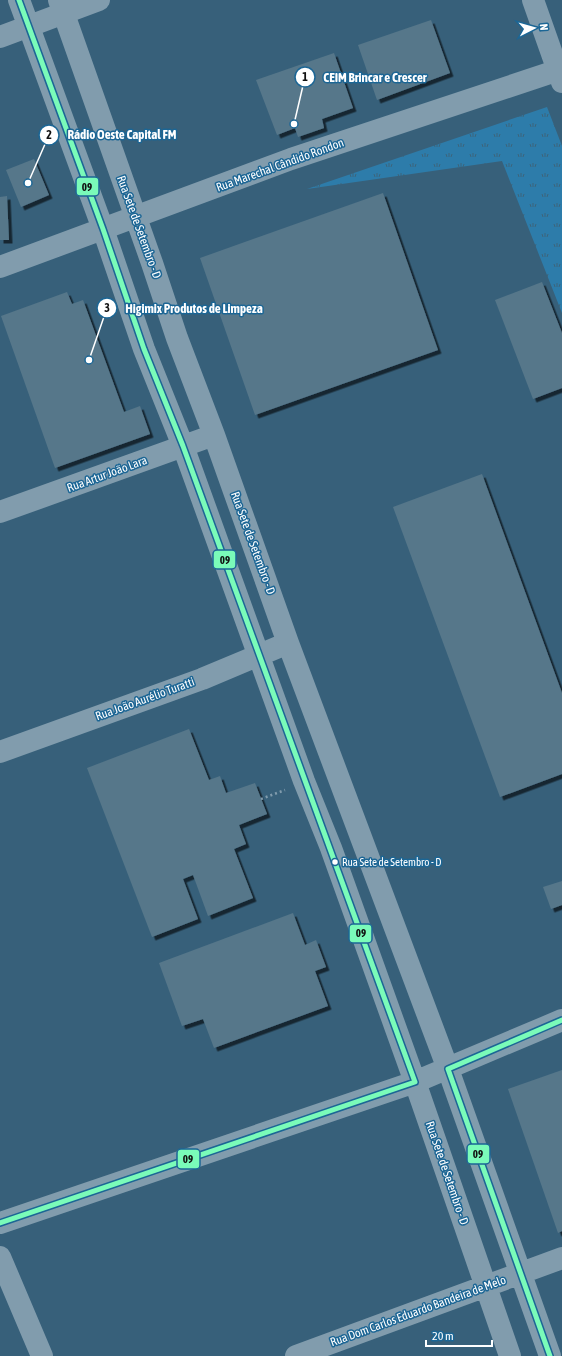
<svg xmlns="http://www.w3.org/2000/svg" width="562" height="1356" font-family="'Asap Condensed',sans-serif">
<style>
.grass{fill:url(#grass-tufts)}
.building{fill:#56778a;filter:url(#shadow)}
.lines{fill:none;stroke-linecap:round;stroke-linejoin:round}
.path{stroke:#819cad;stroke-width:2.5;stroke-dasharray:2 3;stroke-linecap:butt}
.minor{stroke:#819cad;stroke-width:22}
.bus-1-casing{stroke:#1c6695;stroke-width:8}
.bus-1{stroke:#7afbb9;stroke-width:5}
.bus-dot{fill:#fff;stroke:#1c6695;stroke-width:1.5}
.labels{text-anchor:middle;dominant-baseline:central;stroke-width:3;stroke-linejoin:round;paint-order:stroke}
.bus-label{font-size:11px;fill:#fff;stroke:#1c6695;text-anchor:start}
.street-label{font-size:12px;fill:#fff;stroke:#1c6695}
.leader{fill:none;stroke:#fff;stroke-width:1.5}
.callout-dot{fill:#fff;stroke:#1c6695;stroke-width:1.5}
.mark-label{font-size:12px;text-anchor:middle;font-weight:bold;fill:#111}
.callout-label{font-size:13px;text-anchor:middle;font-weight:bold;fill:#fff;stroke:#1c6695;stroke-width:3;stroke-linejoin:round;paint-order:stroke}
.line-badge{stroke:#1c6695;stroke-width:1.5}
.pale-badge-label{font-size:11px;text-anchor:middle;font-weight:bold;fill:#111}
</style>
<defs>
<pattern id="grass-tufts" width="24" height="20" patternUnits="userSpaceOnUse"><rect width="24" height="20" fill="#2d7caa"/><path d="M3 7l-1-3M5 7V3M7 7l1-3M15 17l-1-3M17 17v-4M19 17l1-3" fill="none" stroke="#3c647b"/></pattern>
<filter id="shadow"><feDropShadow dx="3.5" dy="3.5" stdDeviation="0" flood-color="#0009"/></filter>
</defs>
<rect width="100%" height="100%" fill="#37607a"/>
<path class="grass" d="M 547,107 L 562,146 L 562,313 L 502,161 L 307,189 Z"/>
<path class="building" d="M 431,20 L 450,73 L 377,100 L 358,45 Z
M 334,53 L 353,108 L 322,119 L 324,128 L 298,137 L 295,128 L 277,135 L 256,80 Z
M 34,159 L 49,195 L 21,207 L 6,170 Z
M 383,193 L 438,350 L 255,415 L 200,258 Z
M 7,196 L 9,240 L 0,240 L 0,197 Z
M 542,282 L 562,333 L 562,388 L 533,399 L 495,300 Z
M 67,292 L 72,304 L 83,300 L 124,412 L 140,406 L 150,434 L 55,468 L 1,316 Z
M 482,474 L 562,693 L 562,774 L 500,797 L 393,507 Z
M 189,729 L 209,780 L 220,776 L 226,793 L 255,783 L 267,814 L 239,825 L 246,844 L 234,849 L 253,898 L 208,916 L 193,875 L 183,879 L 198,919 L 152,937 L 87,768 Z
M 562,881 L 562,905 L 551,909 L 543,887 Z
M 293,913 L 305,945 L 316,940 L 326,967 L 315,971 L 328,1006 L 214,1048 L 203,1019 L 182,1026 L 159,963 Z
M 562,1070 L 562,1231 L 558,1233 L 508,1089 Z"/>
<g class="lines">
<path class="path" d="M 261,799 L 285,790"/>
<path class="minor" d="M 19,0 L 103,229 L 144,349 L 183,446 L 304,781 L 331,848 L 415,1082 L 510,1356
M 59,0 L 152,263 L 177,338 L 214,435 L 288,643 L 448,1069 L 550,1356
M 533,0 L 562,82
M 0,37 L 99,0
M 0,267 L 291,159 L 562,69
M 0,512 L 214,435
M 0,752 L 202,679 L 288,643
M 0,1223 L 415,1082 L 562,1020
M 0,1257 L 42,1356
M 296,1356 L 562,1258"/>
<defs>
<path id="bus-1" d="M 0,1223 L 415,1082 L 183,446 L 144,349 L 103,229 L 19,0
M 550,1356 L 448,1069 L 562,1020"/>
</defs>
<use href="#bus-1" class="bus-1-casing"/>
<use href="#bus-1" class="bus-1"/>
</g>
<circle class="bus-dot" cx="335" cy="862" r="3.5"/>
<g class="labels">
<g class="bus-label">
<text x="342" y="862">Rua Sete de Setembro - D</text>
</g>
<g class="street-label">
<text transform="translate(280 165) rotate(-20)">Rua Marechal Cândido Rondon</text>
<text transform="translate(139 227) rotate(70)">Rua Sete de Setembro - D</text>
<text transform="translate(107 474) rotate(-20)">Rua Artur João Lara</text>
<text transform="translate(253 543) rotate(70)">Rua Sete de Setembro - D</text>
<text transform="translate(145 699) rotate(-20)">Rua João Aurélio Turatti</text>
<text transform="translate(447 1173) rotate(71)">Rua Sete de Setembro - D</text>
<text transform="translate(418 1311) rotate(-20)">Rua Dom Carlos Eduardo Bandeira de Melo</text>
</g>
</g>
<path class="leader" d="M294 124L305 77M28 183L49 135M89 360L107 308"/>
<g class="callout-dot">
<circle cx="294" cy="124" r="4"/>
<circle cx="28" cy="183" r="4"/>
<circle cx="89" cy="360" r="4"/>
<circle cx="305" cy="77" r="10"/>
<circle cx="49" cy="135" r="10"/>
<circle cx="107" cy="308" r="10"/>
</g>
<g class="mark-label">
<text x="305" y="81">1</text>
<text x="49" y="139">2</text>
<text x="107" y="312">3</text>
</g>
<g class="callout-label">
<text x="375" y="82">CEIM Brincar e Crescer</text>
<text x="122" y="139">Rádio Oeste Capital FM</text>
<text x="194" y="313">Higimix Produtos de Limpeza</text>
</g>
<g class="line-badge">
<rect x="76" y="177" width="23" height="19" rx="4" fill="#7afbb9"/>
<rect x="213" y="550" width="23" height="19" rx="4" fill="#7afbb9"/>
<rect x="349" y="924" width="23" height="19" rx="4" fill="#7afbb9"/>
<rect x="467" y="1144" width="23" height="20" rx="4" fill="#7afbb9"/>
<rect x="177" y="1149" width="23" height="20" rx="4" fill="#7afbb9"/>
</g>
<g class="pale-badge-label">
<text x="87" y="191">09</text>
<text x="225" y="564">09</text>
<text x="361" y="937">09</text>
<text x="478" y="1158">09</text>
<text x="188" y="1163">09</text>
</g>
<g transform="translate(534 28) rotate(84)" stroke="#1c6695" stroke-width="3" paint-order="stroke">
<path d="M0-3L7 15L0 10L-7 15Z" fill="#ffffff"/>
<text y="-6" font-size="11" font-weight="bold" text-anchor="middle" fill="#ffffff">N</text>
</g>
<path d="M426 1340v6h66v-6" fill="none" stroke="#ffffff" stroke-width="2"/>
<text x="432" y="1340" font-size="12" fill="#ffffff" stroke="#1c6695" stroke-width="3" paint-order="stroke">20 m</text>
</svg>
